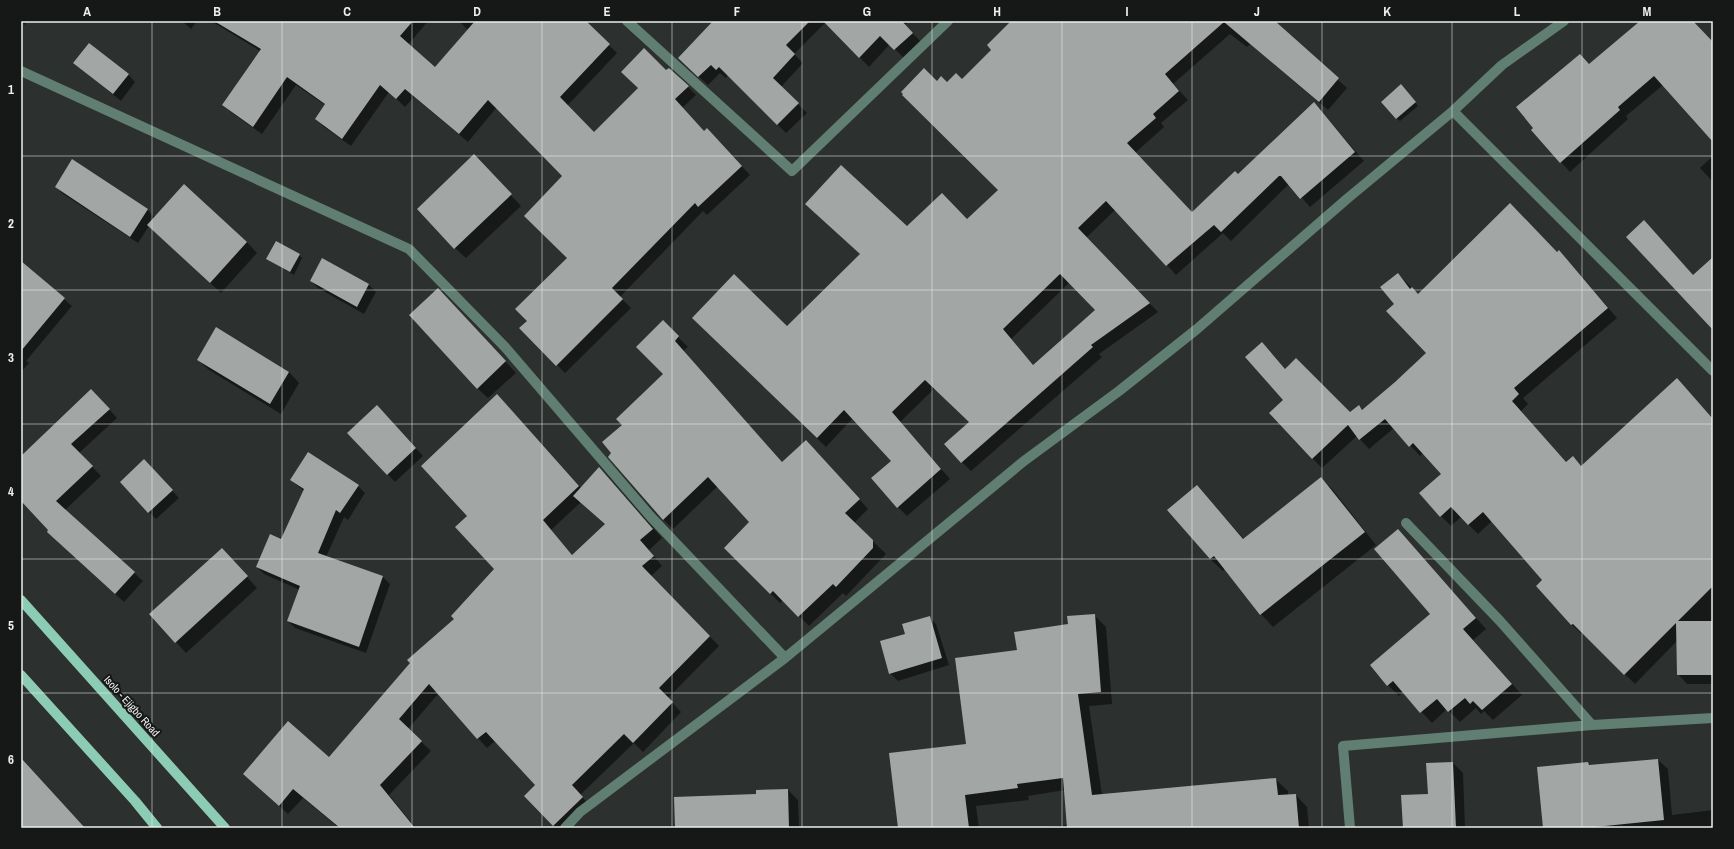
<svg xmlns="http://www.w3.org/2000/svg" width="1734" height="849" font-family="'Archivo Narrow',sans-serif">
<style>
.shadow{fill:#0007;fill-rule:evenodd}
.building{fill:#a2a7a5;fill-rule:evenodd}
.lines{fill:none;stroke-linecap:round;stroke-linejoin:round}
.minor{stroke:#607e72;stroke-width:10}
.major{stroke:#8dccb4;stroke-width:10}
.grid{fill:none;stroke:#ecefed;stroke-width:1;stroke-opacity:0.55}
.labels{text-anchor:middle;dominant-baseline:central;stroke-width:4;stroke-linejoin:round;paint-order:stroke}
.street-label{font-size:11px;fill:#ecefed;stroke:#161817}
.neatline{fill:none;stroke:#ecefed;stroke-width:1.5}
.grid-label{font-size:13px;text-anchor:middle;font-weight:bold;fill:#ecefed}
</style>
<rect width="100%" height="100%" fill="#2c302f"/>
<path class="shadow" d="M 21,21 L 27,21 L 25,25 Z
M 182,21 L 197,21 L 191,29 Z
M 211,21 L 428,21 L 408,45 L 435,69 L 468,30 L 459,21 L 584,21 L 617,53 L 567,106 L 594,134 L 666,72 L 688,87 L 696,95 L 682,108 L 704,132 L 715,137 L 750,175 L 707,215 L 703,211 L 620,297 L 631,308 L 565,373 L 521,328 L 528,321 L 568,258 L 564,176 L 497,107 L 468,142 L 414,97 L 405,107 L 389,92 L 351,146 L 324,127 L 316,119 L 325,105 L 296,85 L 262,134 L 232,113 L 223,105 L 260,51 Z
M 723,21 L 909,21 L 905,25 L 921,42 L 904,58 L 890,44 L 869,67 L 826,22 L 794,54 L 803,63 L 781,87 L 807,113 L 786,133 L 728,75 L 726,78 L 720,73 L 708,85 L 688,67 Z
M 1017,21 L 1273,21 L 1347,88 L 1328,110 L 1250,44 L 1247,47 L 1230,34 L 1173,84 L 1188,100 L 1161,123 L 1164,127 L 1135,153 L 1193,213 L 1238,176 L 1314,103 L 1364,161 L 1310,207 L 1290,184 L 1288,185 L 1231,241 L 1223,233 L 1176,275 L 1116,209 L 1086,238 L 1158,312 L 1099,354 L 1102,357 L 971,471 L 962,462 L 970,422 L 935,388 L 900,422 L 950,479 L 907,516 L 898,507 L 892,461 L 853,418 L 826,447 L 702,327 L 787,327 L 861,255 L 816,213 L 907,227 L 967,220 L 999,190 L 937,82 L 947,83 L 962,80 L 993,50 ZM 1070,282 L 1097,310 L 1033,365 L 1011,339 Z
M 1640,21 L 1693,21 L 1713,43 L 1713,141 L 1663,85 L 1626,116 L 1628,119 L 1570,172 L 1532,130 L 1580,55 L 1590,65 Z
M 74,63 L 128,74 L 135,82 L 121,101 Z
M 1405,89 L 1418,106 L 1400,121 L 1396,118 Z
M 1713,156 L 1713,182 L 1700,168 Z
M 484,166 L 521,206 L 466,258 L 455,248 Z
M 56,187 L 147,209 L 155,218 L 247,242 L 257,253 L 221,293 L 149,226 L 138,243 L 63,194 Z
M 1559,251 L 1617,318 L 1523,398 L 1528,404 L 1521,411 L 1566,463 L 1581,467 L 1677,380 L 1713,419 L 1713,684 L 1687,684 L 1678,674 L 1677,641 L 1635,684 L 1583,633 L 1582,634 L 1572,625 L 1537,586 L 1543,580 L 1492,521 L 1478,534 L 1461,517 L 1451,526 L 1441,516 L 1421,493 L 1442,474 L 1423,453 L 1420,456 L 1394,428 L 1369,449 L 1357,436 L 1322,468 L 1312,458 L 1284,400 L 1271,353 L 1286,370 L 1350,413 L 1359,406 L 1363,410 L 1428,353 L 1395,304 L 1398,274 L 1419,295 Z
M 299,255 L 302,258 L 294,275 L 267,259 Z
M 322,259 L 369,285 L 376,292 L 364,314 L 318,288 L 311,281 Z
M 21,262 L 72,306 L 26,361 L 29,363 L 21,372 Z
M 449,300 L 516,373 L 488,398 L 477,388 Z
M 663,322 L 688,347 L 683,351 L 782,463 L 816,451 L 868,509 L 854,523 L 886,554 L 846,596 L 843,593 L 809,626 L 783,600 L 780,603 L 725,548 L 751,522 L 718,486 L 673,529 L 663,519 L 623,425 L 664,374 Z
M 217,329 L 289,372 L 299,383 L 281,414 L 209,370 L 198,360 Z
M 100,399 L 117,418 L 79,453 L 101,476 L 65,510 L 143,581 L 124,602 L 57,541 L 50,530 L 21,500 L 21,457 Z
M 506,405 L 581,488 L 599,468 L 608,477 L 662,538 L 649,550 L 662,566 L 651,576 L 719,646 L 668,698 L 681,712 L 643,752 L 634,743 L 580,795 L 592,807 L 570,828 L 556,828 L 526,796 L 537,785 L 495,741 L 487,748 L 438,694 L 408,729 L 431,751 L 389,795 L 416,828 L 339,828 L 303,798 L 288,814 L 244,774 L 329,758 L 455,619 L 495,569 L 469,516 ZM 581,502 L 606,524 L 573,556 L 551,530 Z
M 384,413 L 423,456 L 395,482 L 348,433 Z
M 151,468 L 179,498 L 156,519 L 149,512 Z
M 1321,478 L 1333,490 L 1376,545 L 1273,627 L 1261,614 L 1225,569 L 1223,571 L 1210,559 L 1169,510 L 1196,486 L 1244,539 Z
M 291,480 L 358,486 L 365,493 L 348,520 L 344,517 L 326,557 L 383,577 L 390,584 L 366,653 L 295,628 L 288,621 L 300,590 L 264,574 L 257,567 L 282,541 L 304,491 Z
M 1408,541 L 1486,629 L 1473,640 L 1522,695 L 1493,720 L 1484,711 L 1481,714 L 1476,708 L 1460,722 L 1447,709 L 1432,723 L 1403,692 L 1399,696 L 1388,685 L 1431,614 Z
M 232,560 L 257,588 L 186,653 L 176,642 Z
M 1094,615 L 1106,627 L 1112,704 L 1089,706 L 1102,795 L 1276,780 L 1288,791 L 1288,796 L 1296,795 L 1307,807 L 1309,828 L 1037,828 L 1068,825 L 1065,790 L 1028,796 L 1029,800 L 976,806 L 979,828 L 899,828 L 967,745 L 1018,651 L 1069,625 Z
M 929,617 L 936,624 L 949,665 L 898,681 L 890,673 L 906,635 Z
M 1658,760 L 1668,769 L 1672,815 L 1713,810 L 1713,828 L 1544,828 L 1588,763 L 1591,766 Z
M 1453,763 L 1463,773 L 1465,828 L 1404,828 Z
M 788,790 L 798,800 L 799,828 L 676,828 L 757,795 Z"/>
<path class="building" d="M 214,21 L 413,21 L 400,36 L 435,67 L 475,21 L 586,21 L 610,44 L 560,97 L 594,132 L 638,88 L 621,72 L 644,48 L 666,70 L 669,68 L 689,86 L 675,99 L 704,131 L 707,128 L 742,166 L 698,207 L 695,203 L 612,288 L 623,299 L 556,366 L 519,328 L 527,321 L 515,309 L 567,258 L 524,216 L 562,176 L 488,100 L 459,134 L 405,89 L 396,99 L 380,85 L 342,139 L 315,119 L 325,104 L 287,77 L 253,127 L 222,105 L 261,49 Z
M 713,21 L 810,21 L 786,45 L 795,54 L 773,78 L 799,103 L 777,125 L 719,67 L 716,70 L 711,65 L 698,77 L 678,58 Z
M 823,21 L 902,21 L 913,33 L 894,50 L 880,36 L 859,58 Z
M 1011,21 L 1275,21 L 1339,78 L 1319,102 L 1224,22 L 1165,74 L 1179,91 L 1153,114 L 1156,118 L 1127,143 L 1192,212 L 1235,171 L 1238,174 L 1314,102 L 1355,152 L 1300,199 L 1281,176 L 1279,176 L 1221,232 L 1214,225 L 1166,266 L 1106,201 L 1078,228 L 1150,303 L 1091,345 L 1093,347 L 961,463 L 944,444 L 969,422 L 925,380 L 892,412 L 941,469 L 897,508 L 871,478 L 891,461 L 844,410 L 817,438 L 692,318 L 734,274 L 787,326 L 860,254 L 805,204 L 841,165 L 907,226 L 942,193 L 967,219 L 998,190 L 902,95 L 903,94 L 901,92 L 924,68 L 937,81 L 941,76 L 947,82 L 956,73 L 962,79 L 991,50 L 987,45 ZM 1060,274 L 1095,310 L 1033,365 L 1003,329 Z
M 1640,21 L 1693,21 L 1713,42 L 1713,142 L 1654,76 L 1618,107 L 1620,110 L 1560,163 L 1531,130 L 1533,128 L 1516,107 L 1580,54 L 1589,64 Z
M 89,43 L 129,74 L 113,94 L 73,63 Z
M 1401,84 L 1416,102 L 1396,119 L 1381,102 Z
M 474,154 L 512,194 L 454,249 L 417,209 Z
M 72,159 L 148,209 L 130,237 L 55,187 Z
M 184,184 L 247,242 L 210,283 L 147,225 Z
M 1510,203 L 1557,252 L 1559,250 L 1608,308 L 1514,388 L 1519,394 L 1512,401 L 1566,462 L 1573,456 L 1581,466 L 1677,378 L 1713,419 L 1713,586 L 1678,621 L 1713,621 L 1713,675 L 1677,675 L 1676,623 L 1624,675 L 1573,624 L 1571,625 L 1536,586 L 1542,580 L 1483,512 L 1468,525 L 1451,507 L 1440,517 L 1419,493 L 1441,474 L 1413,443 L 1409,447 L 1385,419 L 1359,440 L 1348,425 L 1312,459 L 1269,413 L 1283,400 L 1245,357 L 1262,342 L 1285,369 L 1296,358 L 1350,412 L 1359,405 L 1362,410 L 1395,382 L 1426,353 L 1386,311 L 1394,304 L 1380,287 L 1398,273 L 1410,289 L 1412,287 L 1418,294 Z
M 1644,220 L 1693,275 L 1713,257 L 1713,330 L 1626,237 Z
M 276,241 L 300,254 L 290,272 L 266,259 Z
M 322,258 L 369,284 L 357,307 L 310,281 Z
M 21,261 L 65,298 L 21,351 Z
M 438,288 L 506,361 L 477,389 L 409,315 Z
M 663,320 L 679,336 L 675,341 L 782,462 L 806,440 L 860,499 L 845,513 L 873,540 L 873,548 L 836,587 L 833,584 L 798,617 L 773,591 L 770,594 L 724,548 L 749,522 L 708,477 L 663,520 L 608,457 L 611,453 L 602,442 L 622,425 L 616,419 L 663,374 L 636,347 Z
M 216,327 L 289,372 L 270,404 L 197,360 Z
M 91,389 L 110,409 L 71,444 L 93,466 L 56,501 L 135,572 L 115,594 L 47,532 L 48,530 L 21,501 L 21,456 Z
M 497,394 L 579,486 L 543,520 L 572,555 L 605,524 L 573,496 L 599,467 L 653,529 L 640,540 L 654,556 L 642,566 L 710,636 L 659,688 L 673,702 L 633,743 L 624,734 L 572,785 L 583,797 L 553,826 L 524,796 L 535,785 L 486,732 L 477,739 L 429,684 L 399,719 L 422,741 L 380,785 L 415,828 L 340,828 L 293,789 L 279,806 L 243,774 L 288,721 L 329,757 L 410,663 L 407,660 L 454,619 L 451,616 L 494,569 L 455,527 L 467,516 L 421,466 Z
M 377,405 L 416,448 L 387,475 L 347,433 Z
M 308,452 L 359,485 L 340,513 L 336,510 L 318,553 L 383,576 L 359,647 L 287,621 L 300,586 L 256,567 L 270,534 L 281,539 L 304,489 L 290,480 Z
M 144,459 L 173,490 L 148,513 L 120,482 Z
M 1321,477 L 1365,532 L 1260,615 L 1214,556 L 1210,559 L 1167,510 L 1197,485 L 1243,539 Z
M 1398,529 L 1476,618 L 1463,629 L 1512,684 L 1482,710 L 1473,701 L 1470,704 L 1465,698 L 1448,712 L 1437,699 L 1420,713 L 1393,681 L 1387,686 L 1370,665 L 1430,614 L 1374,549 Z
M 222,548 L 248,576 L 175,643 L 149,614 Z
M 1095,614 L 1101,692 L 1078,694 L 1092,795 L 1276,778 L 1278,795 L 1296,794 L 1299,828 L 1067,828 L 1063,778 L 1017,784 L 1018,788 L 965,795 L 969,828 L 898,828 L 889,753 L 966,744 L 955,658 L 1017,650 L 1014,632 L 1068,624 L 1067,616 Z
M 930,616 L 942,658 L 889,674 L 880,641 L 905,634 L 902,624 Z
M 21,758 L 85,828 L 21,828 Z
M 1658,759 L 1664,820 L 1595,827 L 1595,828 L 1543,828 L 1537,767 L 1588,762 L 1589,765 Z
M 1453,762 L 1456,828 L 1403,828 L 1401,795 L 1428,794 L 1426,763 Z
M 788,789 L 789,828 L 675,828 L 674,797 L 756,794 L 756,790 Z"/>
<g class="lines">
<path class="minor" d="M 627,21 L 792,171 L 948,21
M 21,71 L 409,249 L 505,347 L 651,517 L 785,658
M 1453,111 L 1713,371
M 1406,523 L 1500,621 L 1592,725
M 565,828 L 580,812 L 785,658 L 1024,461 L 1119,391 L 1197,329 L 1348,198 L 1453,111 L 1502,65 L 1564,21
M 1350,828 L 1343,746 L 1592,725 L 1713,718"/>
<path class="major" d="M 21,600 L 225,828
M 21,675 L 135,801 L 157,828"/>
</g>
<path class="grid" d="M 152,21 L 152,828M 282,21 L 282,828M 412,21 L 412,828M 542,21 L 542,828M 672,21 L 672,828M 802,21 L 802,828M 932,21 L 932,828M 1062,21 L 1062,828M 1192,21 L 1192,828M 1322,21 L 1322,828M 1452,21 L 1452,828M 1582,21 L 1582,828M 21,156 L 1713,156M 21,290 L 1713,290M 21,424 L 1713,424M 21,559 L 1713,559M 21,693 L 1713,693"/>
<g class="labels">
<g class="street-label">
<text transform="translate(132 706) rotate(48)">Isolo - Ejigbo Road</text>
</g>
</g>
<rect width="1734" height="849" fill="none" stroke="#161817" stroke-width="44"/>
<rect x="22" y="22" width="1690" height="805" class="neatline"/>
<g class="grid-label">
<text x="87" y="16">A</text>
<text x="217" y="16">B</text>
<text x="347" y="16">C</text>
<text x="477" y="16">D</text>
<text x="607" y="16">E</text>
<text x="737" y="16">F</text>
<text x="867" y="16">G</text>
<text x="997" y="16">H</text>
<text x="1127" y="16">I</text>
<text x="1257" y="16">J</text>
<text x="1387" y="16">K</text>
<text x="1517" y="16">L</text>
<text x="1647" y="16">M</text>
<text x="11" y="94">1</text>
<text x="11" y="228">2</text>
<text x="11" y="362">3</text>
<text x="11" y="496">4</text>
<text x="11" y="630">5</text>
<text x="11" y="764">6</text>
</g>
</svg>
